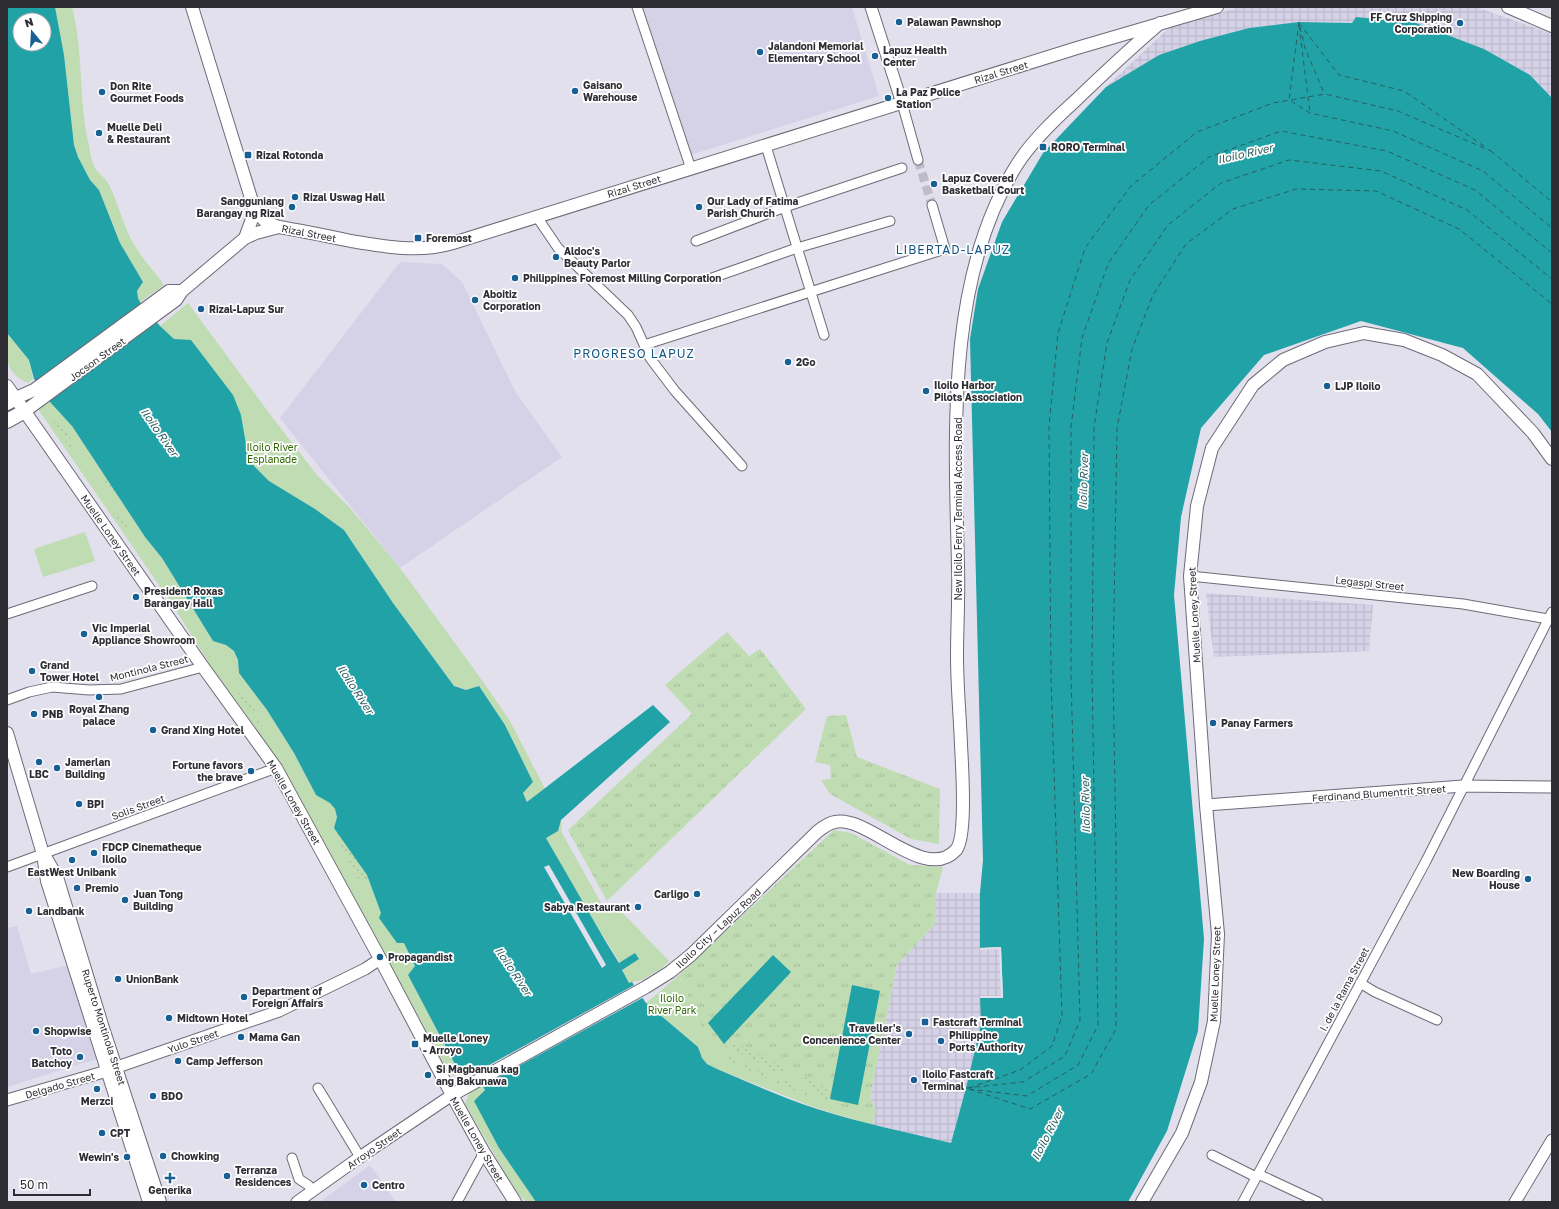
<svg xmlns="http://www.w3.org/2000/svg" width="1559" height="1209" font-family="'Golos Text',sans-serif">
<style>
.built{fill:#d5d2e7}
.industrial{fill:url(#industrial-grid)}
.grass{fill:url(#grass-tufts)}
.park{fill:#c0dcb3}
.garden{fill:url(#garden-dots)}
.water{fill:#20a2a6;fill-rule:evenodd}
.pier{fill:#e2e0ed}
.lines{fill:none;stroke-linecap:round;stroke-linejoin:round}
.ferry{stroke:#2b5d5f;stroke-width:1;stroke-dasharray:5 4;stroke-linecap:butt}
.minor-tunnel{stroke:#bebcc8;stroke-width:9;stroke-dasharray:9 4.5;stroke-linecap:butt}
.minor-casing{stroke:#6d6b77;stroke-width:11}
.tertiary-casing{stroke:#6d6b77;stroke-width:13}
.secondary-casing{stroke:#6d6b77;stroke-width:14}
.primary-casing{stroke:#6d6b77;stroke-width:16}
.minor{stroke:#fff;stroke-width:9}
.tertiary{stroke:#fff;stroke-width:11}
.secondary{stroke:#fff;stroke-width:12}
.primary{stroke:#fff;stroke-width:14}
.poi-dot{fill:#186094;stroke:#fff;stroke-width:1.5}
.labels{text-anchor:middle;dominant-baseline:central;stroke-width:3.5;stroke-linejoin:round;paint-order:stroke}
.poi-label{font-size:10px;font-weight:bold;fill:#2e2d33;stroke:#fff;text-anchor:start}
.street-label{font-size:10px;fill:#2e2d33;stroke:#fff}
.park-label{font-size:10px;fill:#306702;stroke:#fff}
.water-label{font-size:11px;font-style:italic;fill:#2b5d5f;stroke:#fff}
.quarter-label{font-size:12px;letter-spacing:1px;fill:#135584;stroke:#fff}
</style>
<defs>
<pattern id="industrial-grid" width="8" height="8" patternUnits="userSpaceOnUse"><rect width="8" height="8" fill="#d5d2e7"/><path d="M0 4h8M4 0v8" fill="none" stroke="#b7b5c7"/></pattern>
<pattern id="grass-tufts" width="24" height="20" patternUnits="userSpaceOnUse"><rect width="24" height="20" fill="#c0dcb3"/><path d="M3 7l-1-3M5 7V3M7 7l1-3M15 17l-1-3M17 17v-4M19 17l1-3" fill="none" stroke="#a5bd9a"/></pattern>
<pattern id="garden-dots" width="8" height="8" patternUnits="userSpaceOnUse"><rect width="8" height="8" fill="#c0dcb3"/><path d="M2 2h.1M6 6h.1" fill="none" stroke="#a5bd9a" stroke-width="1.8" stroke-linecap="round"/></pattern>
</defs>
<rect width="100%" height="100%" fill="#e2e0ed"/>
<path class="built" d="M 641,7 L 852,7 L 879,96 L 690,155 Z
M 400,262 L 442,264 L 462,282 L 515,391 L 562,457 L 400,568 L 280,418 Z
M 17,926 L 31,974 L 69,965 L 97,1059 L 7,1087 L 7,928 Z
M 370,1165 L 396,1202 L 320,1202 Z"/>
<path class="industrial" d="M 1240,7 L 1476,7 L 1552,34 L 1552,98 L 1530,75 L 1484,49 L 1416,23 L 1299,22 L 1249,28 L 1200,41 L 1159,55 L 1106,87 L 1170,27 Z
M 1206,593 L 1373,605 L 1369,651 L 1214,657 Z
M 936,893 L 980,893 L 980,948 L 1001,947 L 1003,998 L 980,998 L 981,1024 L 966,1088 L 951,1143 L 893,1129 L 872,1125 L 876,1110 L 870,1097 L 897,965 L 934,925 Z"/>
<path class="grass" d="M 727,632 L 749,656 L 760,649 L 806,709 L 607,901 L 568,830 L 692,714 L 665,685 Z
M 846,715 L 857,757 L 940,789 L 939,844 L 911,839 L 830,794 L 821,780 L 831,779 L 830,765 L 815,762 L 827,716 Z
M 834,830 L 851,833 L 910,865 L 943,867 L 936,893 L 935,924 L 897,965 L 870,1097 L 876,1110 L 874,1117 L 828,1102 L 724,1045 L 699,1024 L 679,975 Z"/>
<path class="park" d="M 55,7 L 72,7 C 84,52 78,100 89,145 C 90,153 92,164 97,171 C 102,176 106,179 109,185 C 119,204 123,227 135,246 C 143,260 155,272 164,285 L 140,302 L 138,298 L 137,291 L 143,282 L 120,243 L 99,190 L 90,180 L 78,157 L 74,145 L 64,55 Z
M 188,303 L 272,417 L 317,475 L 351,509 L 400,568 L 479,676 L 510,721 L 561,820 L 562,833 L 605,910 L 610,908 L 614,904 L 669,961 L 662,968 L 642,980 L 629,983 L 622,970 L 639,958 L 620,963 C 585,907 552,851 523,793 L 533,782 L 505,725 L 479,686 L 466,690 L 454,686 L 393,603 L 344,530 L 315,509 L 269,481 L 254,466 L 247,450 L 241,415 L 174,339 L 160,326 Z
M 7,333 L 29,360 L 33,379 L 28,383 C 3,372 7,356 7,333 Z
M 50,402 L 72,426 L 145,537 L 162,558 L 192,608 L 219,643 L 226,645 L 234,651 L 238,660 L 239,673 L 267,710 L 294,753 L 316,795 L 331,803 L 335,809 L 337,817 L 334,828 L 367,875 L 381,913 L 397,943 L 404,943 L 415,966 L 408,975 L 458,1070 L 469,1063 L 474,1072 L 468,1076 L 450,1075 L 398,978 L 392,975 L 272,753 L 210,665 L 174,607 L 38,409 Z
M 85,532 L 95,561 L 43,577 L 34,549 Z
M 679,975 L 699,1024 L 724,1045 L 731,1039 L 831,1088 L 829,1102 L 874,1117 L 872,1125 L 816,1108 L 717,1069 L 707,1064 L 702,1058 L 698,1047 L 646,1003 Z
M 482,1085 L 485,1091 L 499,1148 L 536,1202 L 527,1202 L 517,1193 L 465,1104 L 470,1090 Z"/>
<path class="garden" d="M 51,421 C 64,425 73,438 73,451 Z
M 102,471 L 120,497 C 104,493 104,485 102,471 Z
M 104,499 L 123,517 L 131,537 Z
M 229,681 L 238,688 L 260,718 L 262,729 Z
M 336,830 L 367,875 L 370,885 L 356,877 L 346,853 L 336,838 Z
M667 1004a6 6 0 1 1 12 0a6 6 0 1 1-12 0Z
M 732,1041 L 790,1070 L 776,1073 L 764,1063 L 749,1060 L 740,1052 L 725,1047 Z
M 731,1056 L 744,1065 L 764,1072 L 769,1077 L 765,1078 L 725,1058 Z
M 793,1071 L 829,1089 L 827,1100 L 824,1099 L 821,1094 L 805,1084 Z
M 781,1079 L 791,1082 L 798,1088 L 815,1099 L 774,1082 Z"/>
<path class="water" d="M 7,7 L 55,7 L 64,55 L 74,145 L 78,157 L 90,180 L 99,190 L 120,243 L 143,282 L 137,291 L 138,298 L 140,302 L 160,326 L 174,339 L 191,340 L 233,395 L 241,415 L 247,450 L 254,466 L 269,481 L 315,509 L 344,530 L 393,603 L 454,686 L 466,690 L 479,686 L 505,725 L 533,782 L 523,793 L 527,802 L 653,705 L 670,722 L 561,820 L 558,831 L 546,838 L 606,942 L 619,963 L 635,953 L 639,959 L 622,970 L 629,983 L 632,982 L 646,1003 L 698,1047 L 702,1058 L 707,1064 L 717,1069 C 750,1083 783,1098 817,1109 C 861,1123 906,1132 951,1143 L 966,1088 L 981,1024 L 980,998 L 1003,998 L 1001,947 L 980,948 L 980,893 L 983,860 L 970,339 L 978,289 L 1002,222 L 1043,153 L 1106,87 L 1159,55 L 1200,41 L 1249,28 L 1299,22 L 1352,23 L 1356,17 L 1416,23 L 1484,49 L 1530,75 L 1552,98 L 1552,432 L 1538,414 L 1463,348 L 1361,321 L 1264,355 L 1201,428 L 1181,517 L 1174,595 L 1204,939 L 1198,1031 L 1167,1131 L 1128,1202 L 536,1202 L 499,1148 L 474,1101 L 485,1090 L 469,1063 L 458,1070 L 408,975 L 415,966 L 404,943 L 397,943 L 379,918 L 381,913 L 367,875 L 334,828 L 337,817 L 335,809 L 330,803 L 316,795 L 294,753 L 267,710 L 239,673 L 238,660 L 234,651 L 226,645 L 213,641 L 162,558 L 145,537 L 72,426 L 50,402 L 34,379 L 29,360 L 7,333 ZM 20,20 L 44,20 L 44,44 L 20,44 Z
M 773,955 L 791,972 L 724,1044 L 708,1023 Z
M 852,985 L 880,991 L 858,1105 L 830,1099 Z"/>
<path class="pier" d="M 549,865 L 605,963 L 606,965 L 602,968 L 544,867 Z
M 1001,947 L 1003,998 L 980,998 L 980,996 L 1001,996 L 999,949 L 980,950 L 980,948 Z
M 636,984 L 644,997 L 481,1087 L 473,1074 Z"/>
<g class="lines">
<path class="ferry" d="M 1299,22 L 1289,100 L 1310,113 L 1393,131 L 1483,171 L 1552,228
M 1299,23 L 1339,75 L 1404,91 L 1488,149
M 1299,25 L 1310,113
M 1300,27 L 1305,48 L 1324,93
M 1491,151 L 1552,202
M 966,1088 L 1023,1082 L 1065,1056 L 1080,1020 L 1071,676 L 1071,427 L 1082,338 L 1108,264 L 1149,205 L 1209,157 L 1281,131 L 1387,151 L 1475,190 L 1552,253
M 969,1088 L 1020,1070 L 1052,1046 L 1062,1016 L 1051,678 L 1049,426 L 1058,333 L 1085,248 L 1131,186 L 1197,132 L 1273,103 L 1325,94 L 1398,111 L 1491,151
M 969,1089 L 1027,1096 L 1078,1065 L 1098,1025 L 1092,674 L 1094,427 L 1107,343 L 1130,280 L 1168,225 L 1221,183 L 1289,160 L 1381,171 L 1467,210 L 1552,279
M 969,1089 L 1030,1109 L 1091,1074 L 1116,1029 L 1116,847 L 1113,671 L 1117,428 L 1132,349 L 1153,295 L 1186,244 L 1233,209 L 1296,189 L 1376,191 L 1459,229 L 1552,304"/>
<path class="minor-tunnel" d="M 918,160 L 932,205"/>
<defs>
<path id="minor" d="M 637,7 L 691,169
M 902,103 L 918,160
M 766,146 L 824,335
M 537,217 L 558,248 L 628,315 L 636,327 L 650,358 L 675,391 L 742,466
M 696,241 L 785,207 L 902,168
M 712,278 L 797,248 L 890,221
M 644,345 L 945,249 L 932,205
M 1190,576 L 1463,604 L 1548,619
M 7,614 L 92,586
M 7,700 L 29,692 L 52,687 L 89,690 L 121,689 L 203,667
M 7,867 L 276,768
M 1360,983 L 1375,992 L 1437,1020
M 318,1088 L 360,1157
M 1212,1155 L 1256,1177
M 292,1158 L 299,1179 L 308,1185 L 313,1190
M 1258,1174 L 1318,1202
M 457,1202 L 481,1158 L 483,1151
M 1243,1202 L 1426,861 L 1552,612"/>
<path id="tertiary" d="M 871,7 L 902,103
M 1206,805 L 1463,786 L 1552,787
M 7,1100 L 100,1073 L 279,1011 L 365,969 L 380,959
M 297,1202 L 360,1157 L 452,1095
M 1515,1202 L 1552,1140"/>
<path id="secondary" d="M 192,7 L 255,211 L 266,222 L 279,227 C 303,231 327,236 351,241 C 386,247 419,253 453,243 L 1077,48 L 1217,7
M 1508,7 L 1552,26
M 245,238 L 255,211
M 7,386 L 203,667 L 276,768 L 377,953 L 452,1095 L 483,1151 L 515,1202
M 16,398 L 34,390 L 169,291 L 182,291
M 25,411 L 176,300 L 182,291 L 245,238 L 256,233 L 279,227
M 7,733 L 43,854 L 47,881 L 149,1202
M 46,858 L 57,877 L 102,1025 L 160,1202
M 452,1095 L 646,987 L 670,972 L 691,955 L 817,832 C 822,828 828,823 835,822 C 867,814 925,884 956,850 C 967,837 962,765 961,745 C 960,716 957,686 957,656 C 957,626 959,596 958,566 C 955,437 945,277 1018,163 C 1033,140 1054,120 1075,101 C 1103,74 1131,48 1160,23
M 1142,1202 L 1182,1133 L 1201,1082 L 1214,1021 L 1218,934 L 1206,805 L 1190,576 L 1197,506 L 1212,448 L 1253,385 L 1283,360 L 1325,342 L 1364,333 L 1404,340 L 1442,355 L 1477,374 L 1533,433 L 1552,459"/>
<path id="primary" d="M 7,403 L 16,398
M 7,421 L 25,411"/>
</defs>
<use href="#minor" class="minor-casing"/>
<use href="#tertiary" class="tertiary-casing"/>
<use href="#secondary" class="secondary-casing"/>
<use href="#primary" class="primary-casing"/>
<use href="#minor" class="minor"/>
<use href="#tertiary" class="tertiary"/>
<use href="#secondary" class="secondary"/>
<use href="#primary" class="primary"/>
</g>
<g class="poi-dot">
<circle cx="899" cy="22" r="4"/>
<circle cx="1460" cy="23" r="4"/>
<circle cx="760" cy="52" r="4"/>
<circle cx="875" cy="56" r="4"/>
<circle cx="575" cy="91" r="4"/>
<circle cx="102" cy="92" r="4"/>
<circle cx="888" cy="98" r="4"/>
<circle cx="99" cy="133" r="4"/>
<rect x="1039" y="143" width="8" height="8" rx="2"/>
<rect x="244" y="151" width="8" height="8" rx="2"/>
<circle cx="934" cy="184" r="4"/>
<circle cx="295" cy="197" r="4"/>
<circle cx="292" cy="207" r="4"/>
<circle cx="699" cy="207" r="4"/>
<rect x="414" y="234" width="8" height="8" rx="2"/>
<circle cx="556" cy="257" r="4"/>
<circle cx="515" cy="278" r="4"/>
<circle cx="475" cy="300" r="4"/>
<circle cx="201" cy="309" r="4"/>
<circle cx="788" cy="362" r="4"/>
<circle cx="1327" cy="386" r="4"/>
<circle cx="926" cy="391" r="4"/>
<circle cx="136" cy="597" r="4"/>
<circle cx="84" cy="634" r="4"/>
<circle cx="32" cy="671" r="4"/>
<circle cx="99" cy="697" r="4"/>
<circle cx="34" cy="714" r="4"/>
<circle cx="1213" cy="723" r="4"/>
<circle cx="153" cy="730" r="4"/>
<circle cx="39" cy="762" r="4"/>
<circle cx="57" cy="768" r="4"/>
<circle cx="251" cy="771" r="4"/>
<circle cx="79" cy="804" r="4"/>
<circle cx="94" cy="853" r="4"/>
<circle cx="72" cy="860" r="4"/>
<circle cx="1528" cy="879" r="4"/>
<circle cx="77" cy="888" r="4"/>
<circle cx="697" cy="894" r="4"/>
<circle cx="125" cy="900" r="4"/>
<circle cx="638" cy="907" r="4"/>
<circle cx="29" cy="911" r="4"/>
<circle cx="380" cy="957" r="4"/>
<circle cx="118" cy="979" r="4"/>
<circle cx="244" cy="997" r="4"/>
<circle cx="169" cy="1018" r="4"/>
<rect x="921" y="1018" width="8" height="8" rx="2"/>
<circle cx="36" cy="1031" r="4"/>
<circle cx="909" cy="1034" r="4"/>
<circle cx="241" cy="1037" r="4"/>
<circle cx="941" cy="1041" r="4"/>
<rect x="411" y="1040" width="8" height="8" rx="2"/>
<circle cx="80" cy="1057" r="4"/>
<circle cx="178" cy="1061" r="4"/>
<circle cx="428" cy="1075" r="4"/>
<circle cx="914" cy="1080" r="4"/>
<circle cx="97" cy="1089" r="4"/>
<circle cx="153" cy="1096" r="4"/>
<circle cx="102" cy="1133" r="4"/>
<circle cx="163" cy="1156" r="4"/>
<circle cx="127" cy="1157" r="4"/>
<circle cx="227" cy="1176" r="4"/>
<path d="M168 1172h4v4h4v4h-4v4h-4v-4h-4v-4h4z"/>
<circle cx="364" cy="1185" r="4"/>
</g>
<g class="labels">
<g class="poi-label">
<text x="1452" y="17" text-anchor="end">FF Cruz Shipping<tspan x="1452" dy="12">Corporation</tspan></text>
<text x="907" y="22">Palawan Pawnshop</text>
<text x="768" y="46">Jalandoni Memorial<tspan x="768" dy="12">Elementary School</tspan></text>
<text x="883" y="50">Lapuz Health<tspan x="883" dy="12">Center</tspan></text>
<text x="583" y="85">Gaisano<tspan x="583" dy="12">Warehouse</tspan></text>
<text x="110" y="86">Don Rite<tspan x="110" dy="12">Gourmet Foods</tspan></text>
<text x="896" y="92">La Paz Police<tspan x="896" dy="12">Station</tspan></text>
<text x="107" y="127">Muelle Deli<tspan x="107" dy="12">&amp; Restaurant</tspan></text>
<text x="1051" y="147">RORO Terminal</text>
<text x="256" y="155">Rizal Rotonda</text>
<text x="942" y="178">Lapuz Covered<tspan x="942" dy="12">Basketball Court</tspan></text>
<text x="303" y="197">Rizal Uswag Hall</text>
<text x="284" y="201" text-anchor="end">Sangguniang<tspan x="284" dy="12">Barangay ng Rizal</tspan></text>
<text x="707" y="201">Our Lady of Fatima<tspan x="707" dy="12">Parish Church</tspan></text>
<text x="426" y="238">Foremost</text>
<text x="564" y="251">Aldoc's<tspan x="564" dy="12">Beauty Parlor</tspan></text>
<text x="523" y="278">Philippines Foremost Milling Corporation</text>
<text x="483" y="294">Aboitiz<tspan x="483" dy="12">Corporation</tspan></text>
<text x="209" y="309">Rizal-Lapuz Sur</text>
<text x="796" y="362">2Go</text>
<text x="934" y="385">Iloilo Harbor<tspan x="934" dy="12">Pilots Association</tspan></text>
<text x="1335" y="386">LJP Iloilo</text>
<text x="144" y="591">President Roxas<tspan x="144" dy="12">Barangay Hall</tspan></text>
<text x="92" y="628">Vic Imperial<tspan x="92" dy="12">Appliance Showroom</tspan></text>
<text x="40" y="665">Grand<tspan x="40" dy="12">Tower Hotel</tspan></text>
<text x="99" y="709" text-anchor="middle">Royal Zhang<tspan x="99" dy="12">palace</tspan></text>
<text x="42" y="714">PNB</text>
<text x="1221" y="723">Panay Farmers</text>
<text x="161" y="730">Grand Xing Hotel</text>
<text x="65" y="762">Jamerlan<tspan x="65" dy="12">Building</tspan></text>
<text x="243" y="765" text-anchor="end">Fortune favors<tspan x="243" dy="12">the brave</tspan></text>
<text x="39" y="774" text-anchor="middle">LBC</text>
<text x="87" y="804">BPI</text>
<text x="102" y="847">FDCP Cinematheque<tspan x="102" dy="12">Iloilo</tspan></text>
<text x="72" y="872" text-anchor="middle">EastWest Unibank</text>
<text x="1520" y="873" text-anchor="end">New Boarding<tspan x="1520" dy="12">House</tspan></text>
<text x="85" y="888">Premio</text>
<text x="133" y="894">Juan Tong<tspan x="133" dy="12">Building</tspan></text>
<text x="689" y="894" text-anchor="end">Carligo</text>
<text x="630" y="907" text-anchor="end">Sabya Restaurant</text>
<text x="37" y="911">Landbank</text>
<text x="388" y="957">Propagandist</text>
<text x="126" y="979">UnionBank</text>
<text x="252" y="991">Department of<tspan x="252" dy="12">Foreign Affairs</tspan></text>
<text x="177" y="1018">Midtown Hotel</text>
<text x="933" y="1022">Fastcraft Terminal</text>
<text x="901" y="1028" text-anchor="end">Traveller's<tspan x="901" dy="12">Concenience Center</tspan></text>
<text x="44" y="1031">Shopwise</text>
<text x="949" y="1035">Philippine<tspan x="949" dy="12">Ports Authority</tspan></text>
<text x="249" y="1037">Mama Gan</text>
<text x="423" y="1038">Muelle Loney<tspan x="423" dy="12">- Arroyo</tspan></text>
<text x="72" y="1051" text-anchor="end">Toto<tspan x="72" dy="12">Batchoy</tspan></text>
<text x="186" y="1061">Camp Jefferson</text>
<text x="436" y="1069">Si Magbanua kag<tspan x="436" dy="12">ang Bakunawa</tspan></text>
<text x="922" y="1074">Iloilo Fastcraft<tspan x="922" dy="12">Terminal</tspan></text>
<text x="161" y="1096">BDO</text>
<text x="97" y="1101" text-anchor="middle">Merzci</text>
<text x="110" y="1133">CPT</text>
<text x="171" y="1156">Chowking</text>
<text x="119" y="1157" text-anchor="end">Wewin's</text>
<text x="235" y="1170">Terranza<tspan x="235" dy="12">Residences</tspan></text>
<text x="372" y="1185">Centro</text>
<text x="170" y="1190" text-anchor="middle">Generika</text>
</g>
<g class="street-label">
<text transform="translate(1001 72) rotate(-17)">Rizal Street</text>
<text transform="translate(634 186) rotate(-17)">Rizal Street</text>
<text transform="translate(309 233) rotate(11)">Rizal Street</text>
<text transform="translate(97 359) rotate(-36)">Jocson Street</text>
<text transform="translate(958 509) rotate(-90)">New Iloilo Ferry Terminal Access Road</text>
<text transform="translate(111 535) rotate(55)">Muelle Loney Street</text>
<text transform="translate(1370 583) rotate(6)">Legaspi Street</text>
<text transform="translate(1194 615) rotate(-93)">Muelle Loney Street</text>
<text transform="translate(149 668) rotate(-14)">Montinola Street</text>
<text transform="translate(1379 793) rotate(-4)">Ferdinand Blumentrit Street</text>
<text transform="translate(294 802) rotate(60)">Muelle Loney Street</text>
<text transform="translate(138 807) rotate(-20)">Solis Street</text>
<text transform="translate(718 928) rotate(-43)">Iloilo City – Lapuz Road</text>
<text transform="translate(1215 974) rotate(-88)">Muelle Loney Street</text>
<text transform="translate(1344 989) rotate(-62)">I. de la Rama Street</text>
<text transform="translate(104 1027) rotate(72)">Ruperto Montinola Street</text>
<text transform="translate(193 1041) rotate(-19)">Yulo Street</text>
<text transform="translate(60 1085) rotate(-16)">Delgado Street</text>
<text transform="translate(477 1139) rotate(60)">Muelle Loney Street</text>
<text transform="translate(374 1148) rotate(-35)">Arroyo Street</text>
</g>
<g class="park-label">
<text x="272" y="447">Iloilo River<tspan x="272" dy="12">Esplanade</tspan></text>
<text x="672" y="998">Iloilo<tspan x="672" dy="12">River Park</tspan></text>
</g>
<g class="water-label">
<text transform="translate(1245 153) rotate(-13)">Iloilo River</text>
<text transform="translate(160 432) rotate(55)">Iloilo River</text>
<text transform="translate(1083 481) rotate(-88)">Iloilo River</text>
<text transform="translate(356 689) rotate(57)">Iloilo River</text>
<text transform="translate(1085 805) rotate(-91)">Iloilo River</text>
<text transform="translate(514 971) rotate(56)">Iloilo River</text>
<text transform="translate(1047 1134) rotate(-63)">Iloilo River</text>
</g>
<g class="quarter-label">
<text x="953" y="249">LIBERTAD-LAPUZ</text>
<text x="634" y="353">PROGRESO LAPUZ</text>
</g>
</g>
<rect width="1559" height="1209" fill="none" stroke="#2e2d33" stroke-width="16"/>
<g transform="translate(32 32) rotate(342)"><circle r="19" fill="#ffffff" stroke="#ababad"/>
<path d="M0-3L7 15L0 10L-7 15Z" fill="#186094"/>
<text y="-6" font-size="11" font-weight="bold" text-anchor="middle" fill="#2e2d33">N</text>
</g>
<path d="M14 1189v6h76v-6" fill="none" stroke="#2e2d33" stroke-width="2"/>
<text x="20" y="1189" font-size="12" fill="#2e2d33" stroke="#ffffff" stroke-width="3" paint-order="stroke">50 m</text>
</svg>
